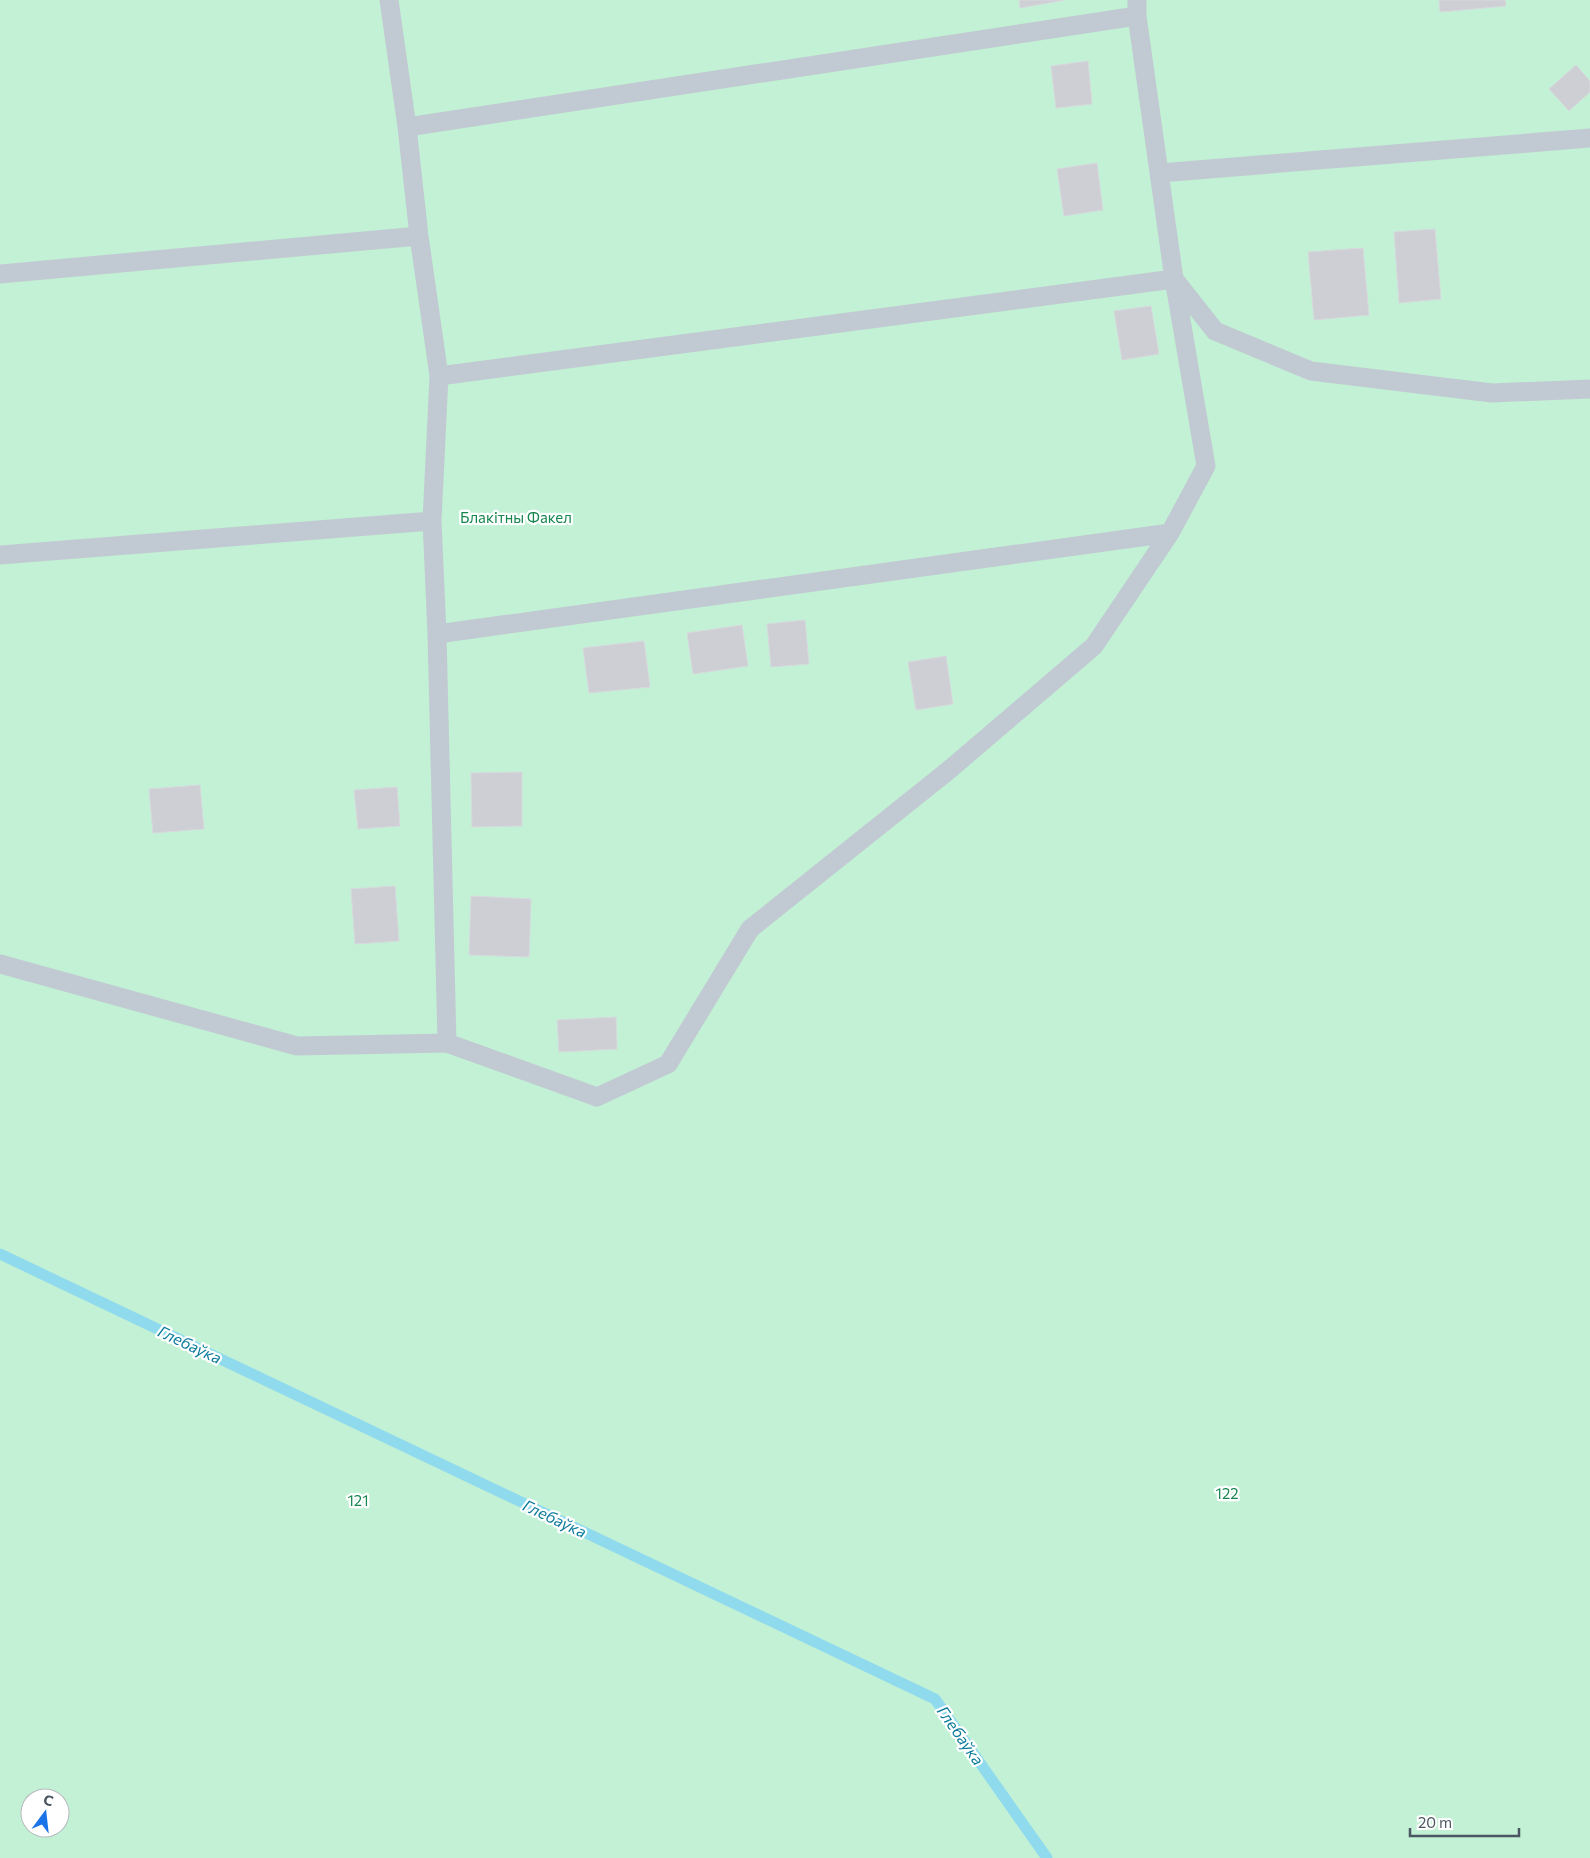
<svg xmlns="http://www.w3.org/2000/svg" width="1590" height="1858" font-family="Commissioner,sans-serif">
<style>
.green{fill:#c3f1d5;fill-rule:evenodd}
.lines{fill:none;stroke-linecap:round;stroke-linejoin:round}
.stream{stroke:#90daee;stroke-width:11}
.building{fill:#cdcfd5;stroke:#d7d9de}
.service{stroke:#c1cad2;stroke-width:19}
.labels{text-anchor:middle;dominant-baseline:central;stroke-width:4.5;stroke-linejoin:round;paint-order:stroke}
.park-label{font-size:15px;fill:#17864f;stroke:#fff}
.water-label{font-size:16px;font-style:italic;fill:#0c7c9b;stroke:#fff}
</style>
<rect width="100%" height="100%" fill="#f5f3f3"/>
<path class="green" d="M 0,0 L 1590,0 L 1590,1858 L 0,1858 ZM 30,1798 L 60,1798 L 60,1828 L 30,1828 Z"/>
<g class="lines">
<path class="stream" d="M 0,1254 L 935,1699 L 1047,1858"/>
</g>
<path class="building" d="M 1019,0 L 1065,0 L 1020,8 Z
M 1439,0 L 1505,0 L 1506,6 L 1440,12 Z
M 1088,61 L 1092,104 L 1056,108 L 1051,66 Z
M 1576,65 L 1590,81 L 1590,92 L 1569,111 L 1549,89 Z
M 1097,163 L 1103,210 L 1064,216 L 1057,169 Z
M 1435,229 L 1441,299 L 1399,303 L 1394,232 Z
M 1363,248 L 1369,315 L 1314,320 L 1308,252 Z
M 1151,306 L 1159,354 L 1122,360 L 1114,311 Z
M 805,620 L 809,664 L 771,667 L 767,624 Z
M 742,625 L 748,666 L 693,674 L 687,633 Z
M 644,641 L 650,687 L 589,693 L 583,648 Z
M 946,656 L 953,704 L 916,710 L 908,662 Z
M 522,772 L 522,826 L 472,827 L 471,773 Z
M 200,785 L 204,829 L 153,833 L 149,789 Z
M 397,787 L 400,826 L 358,829 L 354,790 Z
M 395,886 L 399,941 L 355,944 L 351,889 Z
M 471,896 L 531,899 L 529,957 L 469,955 Z
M 616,1017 L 617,1049 L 559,1052 L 557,1020 Z"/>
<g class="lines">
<path class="service" d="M 389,0 L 407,127 L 419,236 L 439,376 L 432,521 L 437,634 L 447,1043
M 407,127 L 1137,16
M 1160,173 L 1590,138
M 0,274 L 419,236
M 439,376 L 1174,279 L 1215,331 L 1311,371 L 1492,393 L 1590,389
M 0,555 L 432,521
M 437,634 L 1170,533
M 0,964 L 297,1046 L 447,1043 L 597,1097 L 668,1064 L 750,929 L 949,770 L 1094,646 L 1170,533 L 1206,466 L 1174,279 L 1137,16 L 1137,0"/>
</g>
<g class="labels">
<g class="park-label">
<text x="516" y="517">Блакітны Факел</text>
<text x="1227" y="1493">122</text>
<text x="358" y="1500">121</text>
</g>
<g class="water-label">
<text transform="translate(190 1344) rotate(25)">Глебаўка</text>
<text transform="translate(555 1518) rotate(25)">Глебаўка</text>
<text transform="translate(961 1735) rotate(55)">Глебаўка</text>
</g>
</g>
<g transform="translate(45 1813) rotate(15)"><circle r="24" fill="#ffffff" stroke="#b7bbc0"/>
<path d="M0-4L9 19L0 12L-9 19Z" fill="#1a73e8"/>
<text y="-8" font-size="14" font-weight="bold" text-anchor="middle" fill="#4a5661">С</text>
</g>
<path d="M1410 1828v8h109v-8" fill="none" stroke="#4a5661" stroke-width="2.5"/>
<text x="1418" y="1828" font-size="15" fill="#4a5661" stroke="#ffffff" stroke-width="4" paint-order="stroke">20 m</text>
</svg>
